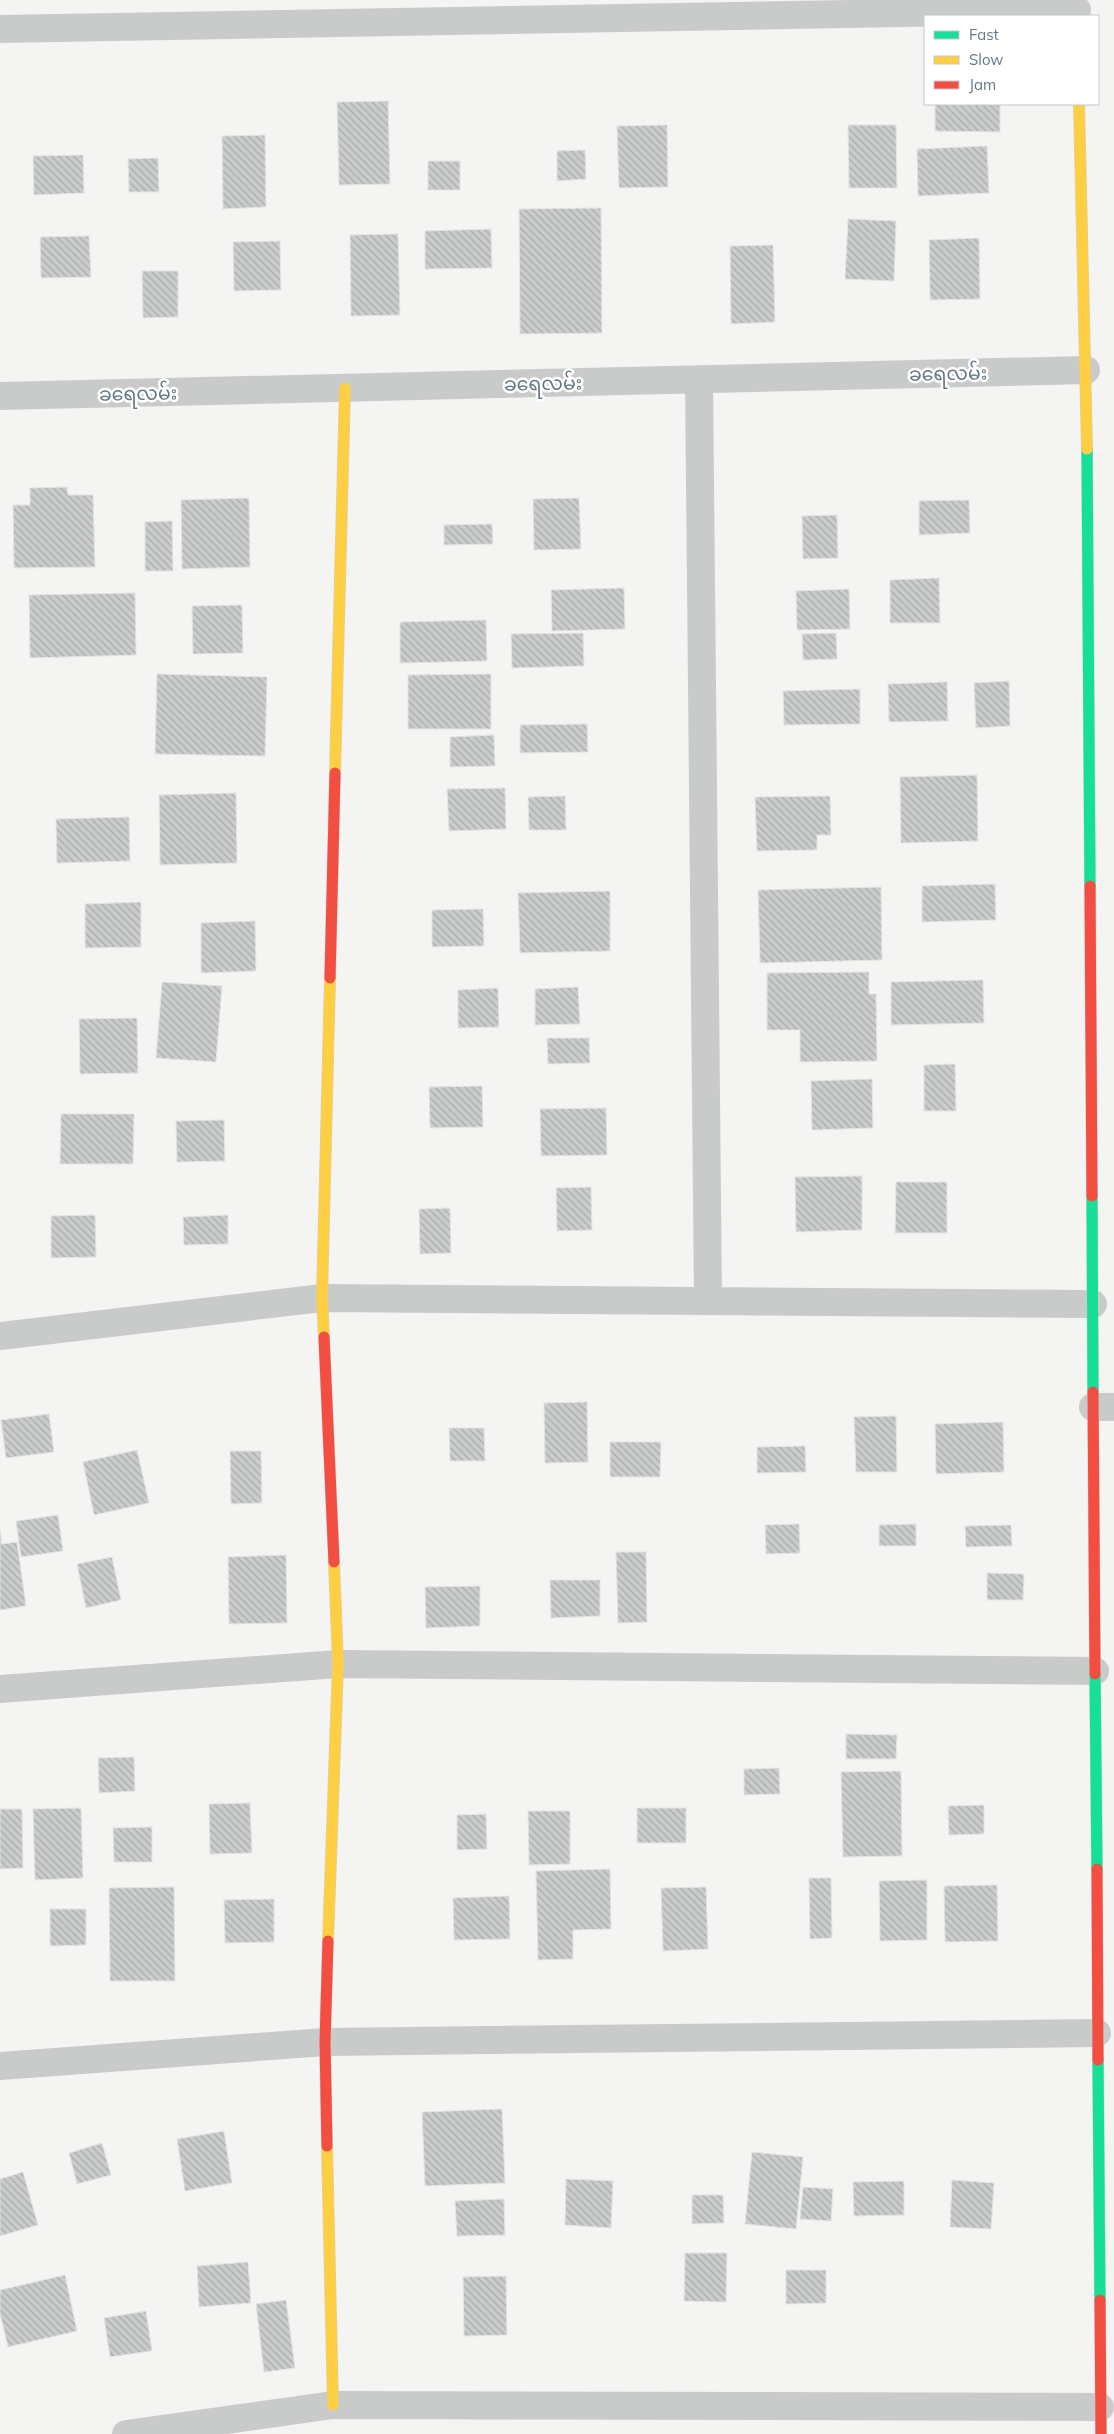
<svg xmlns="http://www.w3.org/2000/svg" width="1114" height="2434" font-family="Mulish,'Noto Sans Myanmar',sans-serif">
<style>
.building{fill:url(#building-back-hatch);stroke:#e4e4e2}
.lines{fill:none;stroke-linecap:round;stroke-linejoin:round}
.fast-casing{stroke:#d0d2d2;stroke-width:12}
.slow-casing{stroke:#d0d2d2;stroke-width:12}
.jam-casing{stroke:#d0d2d2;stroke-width:12}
.street{stroke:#c9caca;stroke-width:28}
.fast{stroke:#16e098;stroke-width:11}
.slow{stroke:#ffcf43;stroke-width:11}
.jam{stroke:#f24e42;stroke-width:11}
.labels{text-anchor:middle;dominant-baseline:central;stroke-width:5;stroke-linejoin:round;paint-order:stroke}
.street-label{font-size:19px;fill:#647983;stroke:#fff}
</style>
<defs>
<pattern id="building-back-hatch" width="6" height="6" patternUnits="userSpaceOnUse" patternTransform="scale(1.25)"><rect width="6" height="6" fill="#cbcdcd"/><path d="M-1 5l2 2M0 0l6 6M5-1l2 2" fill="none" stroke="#a8abac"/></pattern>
</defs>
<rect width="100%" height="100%" fill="#f4f4f2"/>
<path class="building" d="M 388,101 L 390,184 L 339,185 L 337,102 Z
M 935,104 L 1000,104 L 1000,132 L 935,131 Z
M 667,125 L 668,187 L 619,188 L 617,126 Z
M 848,125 L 896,125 L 897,188 L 849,188 Z
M 265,135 L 266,207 L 223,209 L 222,136 Z
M 987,146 L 989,193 L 918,196 L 917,149 Z
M 585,150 L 586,179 L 557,181 L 557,151 Z
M 83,155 L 84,193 L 34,195 L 33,156 Z
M 158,158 L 159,192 L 129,192 L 128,159 Z
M 428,161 L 460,161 L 460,190 L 428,190 Z
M 601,208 L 602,333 L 520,334 L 519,209 Z
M 848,219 L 896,221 L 894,281 L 845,279 Z
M 491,229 L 492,268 L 425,269 L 425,231 Z
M 398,234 L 400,315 L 351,316 L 350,235 Z
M 89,236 L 91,277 L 41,278 L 40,237 Z
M 979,238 L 980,299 L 930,300 L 929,240 Z
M 280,241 L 281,290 L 234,291 L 233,242 Z
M 773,245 L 775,322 L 731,324 L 730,246 Z
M 142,271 L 178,271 L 178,317 L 143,318 Z
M 67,487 L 68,495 L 93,495 L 95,567 L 14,568 L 13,505 L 30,505 L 30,488 Z
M 249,498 L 250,567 L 182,569 L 181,500 Z
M 579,498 L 581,549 L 534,550 L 533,499 Z
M 969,500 L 970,533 L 919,535 L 919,501 Z
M 837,515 L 838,558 L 803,559 L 802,516 Z
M 172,521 L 173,571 L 145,571 L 145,522 Z
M 492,524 L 493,544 L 444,545 L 444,525 Z
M 939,578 L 940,623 L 890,623 L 890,580 Z
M 624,588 L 625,629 L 552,631 L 551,590 Z
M 849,589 L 850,629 L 797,630 L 796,591 Z
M 135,593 L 136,655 L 30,658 L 29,595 Z
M 242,605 L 243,653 L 193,654 L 192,606 Z
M 486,620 L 487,661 L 400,663 L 400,622 Z
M 583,633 L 584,666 L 512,668 L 511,634 Z
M 836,633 L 837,659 L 803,660 L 802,634 Z
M 157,674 L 267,677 L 265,756 L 155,754 Z
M 491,674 L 491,729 L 408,729 L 408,675 Z
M 1009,681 L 1010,726 L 976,728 L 974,683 Z
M 947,682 L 948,721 L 889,722 L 888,684 Z
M 860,689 L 860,724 L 784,725 L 783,691 Z
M 587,724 L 588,752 L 520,753 L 520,725 Z
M 494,735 L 495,766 L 450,767 L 450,737 Z
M 977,775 L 978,841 L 901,843 L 900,777 Z
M 505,788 L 506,829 L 449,831 L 447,789 Z
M 236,793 L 237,863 L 160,865 L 159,795 Z
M 565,796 L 566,830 L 529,830 L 528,797 Z
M 830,796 L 831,835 L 817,835 L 817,850 L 757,851 L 755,797 Z
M 129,817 L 130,861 L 57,863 L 56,819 Z
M 995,884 L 996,920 L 922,922 L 922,886 Z
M 881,887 L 882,960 L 760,963 L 758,890 Z
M 610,891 L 610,951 L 520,953 L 518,893 Z
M 141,902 L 141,947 L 85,948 L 85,904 Z
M 483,909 L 484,946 L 432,947 L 432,910 Z
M 255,921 L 256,971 L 201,973 L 201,923 Z
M 869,972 L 869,994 L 876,994 L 877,1061 L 800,1062 L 800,1030 L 767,1030 L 767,973 Z
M 983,980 L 984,1023 L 891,1025 L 891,982 Z
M 162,982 L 222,986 L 216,1062 L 156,1058 Z
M 578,987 L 580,1024 L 535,1025 L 535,989 Z
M 498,988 L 499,1027 L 458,1028 L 458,990 Z
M 137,1018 L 138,1073 L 80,1074 L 79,1019 Z
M 547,1038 L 589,1038 L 590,1063 L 548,1064 Z
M 955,1064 L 956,1111 L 924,1111 L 924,1065 Z
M 872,1079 L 873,1128 L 812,1130 L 811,1081 Z
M 482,1086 L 483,1127 L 430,1128 L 429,1087 Z
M 606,1108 L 607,1155 L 541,1156 L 540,1109 Z
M 61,1114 L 134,1114 L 133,1164 L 60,1164 Z
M 224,1120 L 225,1161 L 177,1162 L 176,1121 Z
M 862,1176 L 862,1230 L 796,1232 L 795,1177 Z
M 896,1182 L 947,1182 L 947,1233 L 895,1233 Z
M 591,1187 L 592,1230 L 557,1231 L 556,1188 Z
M 450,1208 L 451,1253 L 420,1254 L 419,1209 Z
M 95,1215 L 96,1257 L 51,1258 L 51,1216 Z
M 228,1215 L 228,1244 L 184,1245 L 183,1217 Z
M 587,1402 L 588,1462 L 545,1463 L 544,1403 Z
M 49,1414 L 54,1452 L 6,1458 L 1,1420 Z
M 896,1416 L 897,1472 L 856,1472 L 854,1417 Z
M 1003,1422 L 1004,1472 L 936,1474 L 935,1424 Z
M 449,1428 L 484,1428 L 485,1461 L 450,1461 Z
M 610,1442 L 661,1442 L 660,1477 L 610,1477 Z
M 805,1446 L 806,1472 L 757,1473 L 757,1447 Z
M 137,1450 L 149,1503 L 94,1515 L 83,1462 Z
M 230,1451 L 261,1451 L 262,1503 L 231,1504 Z
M 58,1515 L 63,1551 L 21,1557 L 16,1521 Z
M 799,1524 L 800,1553 L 766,1554 L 765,1525 Z
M 916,1524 L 916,1546 L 879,1546 L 879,1525 Z
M 1011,1525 L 1012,1546 L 966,1547 L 965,1526 Z
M 0,1529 L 2,1544 L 17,1542 L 26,1606 L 0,1610 Z
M 616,1552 L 646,1552 L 647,1622 L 618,1623 Z
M 286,1555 L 287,1623 L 229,1624 L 228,1557 Z
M 112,1557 L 121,1600 L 86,1608 L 77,1564 Z
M 987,1573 L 1024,1574 L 1023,1600 L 987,1600 Z
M 550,1580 L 600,1580 L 600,1616 L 551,1618 Z
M 480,1586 L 480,1626 L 426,1628 L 425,1587 Z
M 846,1734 L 897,1735 L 896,1759 L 846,1759 Z
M 134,1757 L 135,1791 L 99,1793 L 98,1758 Z
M 779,1768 L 780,1794 L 744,1795 L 744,1769 Z
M 901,1771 L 902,1856 L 843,1857 L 841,1772 Z
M 250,1803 L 252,1853 L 210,1854 L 209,1804 Z
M 984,1805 L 984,1834 L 949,1835 L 948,1806 Z
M 81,1808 L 83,1878 L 35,1880 L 33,1809 Z
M 637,1808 L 686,1808 L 686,1843 L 637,1843 Z
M 0,1809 L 22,1809 L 23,1868 L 0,1869 Z
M 528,1811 L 570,1811 L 570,1864 L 529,1865 Z
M 486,1814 L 487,1849 L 457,1850 L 457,1815 Z
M 152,1827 L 152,1862 L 114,1862 L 113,1828 Z
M 610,1869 L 611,1929 L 573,1930 L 573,1959 L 538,1960 L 536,1871 Z
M 809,1878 L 831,1878 L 832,1938 L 810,1939 Z
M 927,1880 L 927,1940 L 880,1941 L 879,1881 Z
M 997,1885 L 998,1941 L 945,1942 L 944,1886 Z
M 174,1887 L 175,1981 L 110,1981 L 109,1888 Z
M 706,1887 L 708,1949 L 663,1951 L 661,1888 Z
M 509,1896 L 510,1939 L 454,1940 L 453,1898 Z
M 274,1899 L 274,1942 L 225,1943 L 224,1900 Z
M 50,1909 L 86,1909 L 86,1945 L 50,1946 Z
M 502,2109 L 505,2183 L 425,2186 L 422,2112 Z
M 224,2131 L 232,2183 L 185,2191 L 177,2139 Z
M 102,2143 L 111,2175 L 77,2184 L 69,2153 Z
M 752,2152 L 803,2157 L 796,2229 L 745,2224 Z
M 23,2172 L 38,2225 L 0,2236 L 0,2179 Z
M 566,2179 L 613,2181 L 611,2228 L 565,2225 Z
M 952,2180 L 994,2183 L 991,2229 L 950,2227 Z
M 904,2181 L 904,2215 L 854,2216 L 853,2182 Z
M 803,2187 L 833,2189 L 831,2221 L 800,2219 Z
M 692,2195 L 723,2195 L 724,2223 L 692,2224 Z
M 504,2199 L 505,2235 L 457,2236 L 455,2201 Z
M 685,2253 L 727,2253 L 726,2302 L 684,2301 Z
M 248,2262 L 251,2303 L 199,2307 L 197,2266 Z
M 786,2270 L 826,2270 L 826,2303 L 786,2304 Z
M 65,2275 L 77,2331 L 8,2347 L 0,2314 L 0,2290 Z
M 506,2276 L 507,2335 L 464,2336 L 463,2277 Z
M 286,2300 L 295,2368 L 264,2372 L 256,2304 Z
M 146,2311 L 152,2351 L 110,2357 L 104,2318 Z"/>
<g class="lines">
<defs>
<path id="fast" d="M 1087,449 L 1090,886
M 1092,1196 L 1093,1392
M 1095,1674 L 1097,1869
M 1098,2060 L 1100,2300"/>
<path id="slow" d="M 1079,104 L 1087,449
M 335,773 L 345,388
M 324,1337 L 322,1298 L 330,978
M 328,1941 L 338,1664 L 334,1562
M 327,2146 L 333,2405"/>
<path id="jam" d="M 1090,886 L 1092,1196
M 330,978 L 335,773
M 324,1337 L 334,1562
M 1093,1392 L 1095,1674
M 1097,1869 L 1098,2060
M 327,2146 L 325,2042 L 328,1941
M 1100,2300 L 1101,2434"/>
</defs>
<use href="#fast" class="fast-casing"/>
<use href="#slow" class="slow-casing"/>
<use href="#jam" class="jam-casing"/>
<path class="street" d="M 0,29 L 1077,10
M 699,379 L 708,1301
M 0,396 L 1086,370
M 0,1336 L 322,1298 L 1093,1304
M 1093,1407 L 1114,1407
M 0,1689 L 338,1664 L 1095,1671
M 0,2066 L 325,2042 L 1097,2033
M 126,2434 L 333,2405 L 1100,2407"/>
<use href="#fast" class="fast"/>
<use href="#slow" class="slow"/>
<use href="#jam" class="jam"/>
</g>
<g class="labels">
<g class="street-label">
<text transform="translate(948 373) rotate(-1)">ခရေလမ်း</text>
<text transform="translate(543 383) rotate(-1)">ခရေလမ်း</text>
<text transform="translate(138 393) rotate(-1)">ခရေလမ်း</text>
</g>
</g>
<rect x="924" y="15" width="175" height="90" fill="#ffffff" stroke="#c1c9cd"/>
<rect x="934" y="31" width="25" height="8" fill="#16e098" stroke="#c1c9cd"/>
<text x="969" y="40" font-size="15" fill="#647983">Fast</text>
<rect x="934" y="56" width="25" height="8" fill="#ffcf43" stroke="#c1c9cd"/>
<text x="969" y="65" font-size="15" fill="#647983">Slow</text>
<rect x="934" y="81" width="25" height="8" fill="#f24e42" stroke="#c1c9cd"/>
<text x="969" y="90" font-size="15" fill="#647983">Jam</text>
</svg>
